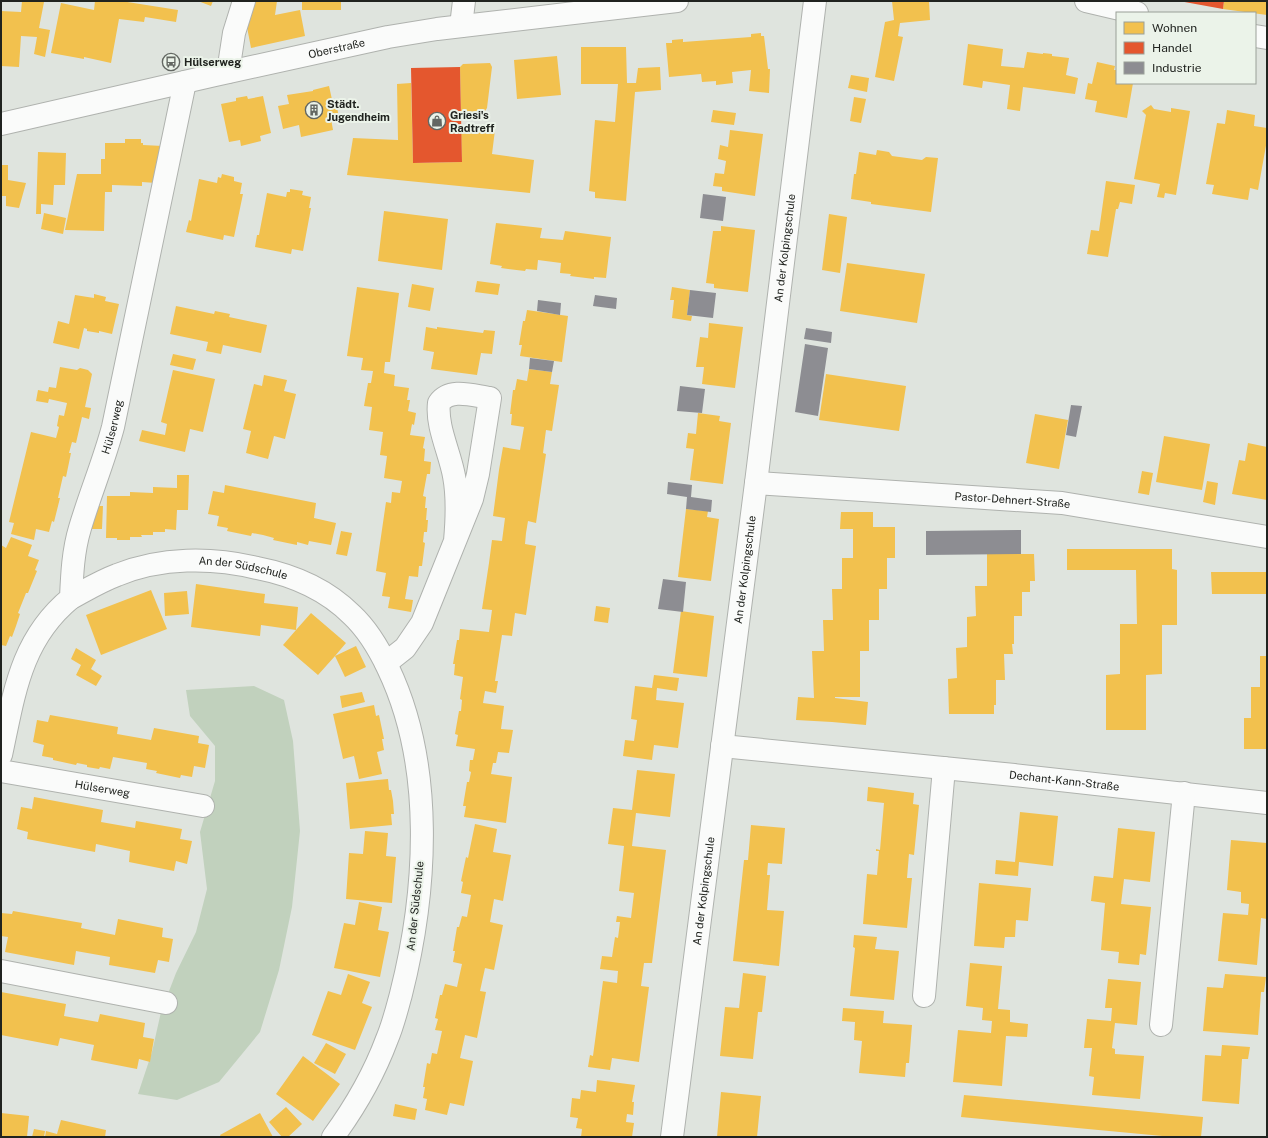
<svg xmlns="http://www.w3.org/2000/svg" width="1268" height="1138" font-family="'Public Sans',sans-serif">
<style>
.green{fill:#c1d1bd}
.homes{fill:#f2c14e}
.shops{fill:#e4572e}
.industry{fill:#8d8d92}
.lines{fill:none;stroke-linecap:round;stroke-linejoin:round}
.street-casing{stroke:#afb2ae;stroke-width:24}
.secondary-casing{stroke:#afb2ae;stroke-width:24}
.street{stroke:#fafbfa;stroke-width:22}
.secondary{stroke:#fafbfa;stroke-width:22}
.labels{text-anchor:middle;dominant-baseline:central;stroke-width:4;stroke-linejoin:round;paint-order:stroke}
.street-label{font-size:11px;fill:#20231f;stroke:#ebf3e9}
.poi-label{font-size:11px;font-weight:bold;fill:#20231f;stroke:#ebf3e9;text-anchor:start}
</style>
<rect width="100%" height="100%" fill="#dfe4de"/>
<path class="green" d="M 254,686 L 284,700 L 293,741 L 300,831 L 292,907 L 279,970 L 260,1032 L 219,1082 L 177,1100 L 138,1094 L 152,1052 L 161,1012 L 176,973 L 196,932 L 207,889 L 200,832 L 215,781 L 215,746 L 190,716 L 186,690 Z"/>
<path class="homes" d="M 22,1 L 44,2 L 39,28 L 50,30 L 45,57 L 34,54 L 37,37 L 21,36 L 19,67 L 1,66 L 1,11 L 21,12 Z
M 95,1 L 121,1 L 178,10 L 176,22 L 145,17 L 144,22 L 119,19 L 111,63 L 84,57 L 84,59 L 51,53 L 61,3 L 94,10 Z
M 198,1 L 213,1 L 211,6 Z
M 252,1 L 277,1 L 275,15 L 300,10 L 305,36 L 251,48 L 247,27 Z
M 302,1 L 341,1 L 341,10 L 302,10 Z
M 892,1 L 929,1 L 930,20 L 900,23 L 898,36 L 903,37 L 894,81 L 875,77 L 885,22 L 894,20 Z
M 1224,1 L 1267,1 L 1267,15 L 1223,9 Z
M 761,33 L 761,36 L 764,36 L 768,69 L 770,69 L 769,93 L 749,91 L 751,70 L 732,72 L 733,83 L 716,85 L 716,81 L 702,82 L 701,74 L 669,77 L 666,43 L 672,43 L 672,40 L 683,39 L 683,42 L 751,37 L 751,34 Z
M 968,44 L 1003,49 L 1001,66 L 1024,68 L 1027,52 L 1043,54 L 1043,53 L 1052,54 L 1052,56 L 1069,58 L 1066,75 L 1078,78 L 1075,94 L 1023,87 L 1020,111 L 1007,109 L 1010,85 L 983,81 L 982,88 L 963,85 Z
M 581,47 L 626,47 L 627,83 L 636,83 L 638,68 L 660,67 L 661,90 L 635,92 L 626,201 L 595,198 L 595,192 L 589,191 L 595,120 L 615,122 L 618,84 L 581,84 Z
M 557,56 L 561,95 L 517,99 L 514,60 Z
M 1097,62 L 1115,66 L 1114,70 L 1117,70 L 1117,83 L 1133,83 L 1127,118 L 1095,112 L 1097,101 L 1085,99 L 1088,83 L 1092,84 Z
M 490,63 L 492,67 L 487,108 L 485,111 L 461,112 L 460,67 L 463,64 Z
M 851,75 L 869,78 L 867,92 L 848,88 Z
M 411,83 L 413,163 L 462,162 L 461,129 L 495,130 L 492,154 L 534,160 L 530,193 L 347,175 L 353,138 L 398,140 L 397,84 Z
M 329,86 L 333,104 L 336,103 L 339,117 L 331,119 L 333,130 L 301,137 L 299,125 L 283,129 L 278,106 L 289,104 L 287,95 L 313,91 L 313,90 Z
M 247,96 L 248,99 L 263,96 L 271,133 L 260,136 L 261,141 L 241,146 L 240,140 L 229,142 L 221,104 L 236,101 L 236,98 Z
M 854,97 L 866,99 L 861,123 L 850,121 Z
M 1151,105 L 1154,109 L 1171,112 L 1171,108 L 1190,111 L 1176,195 L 1165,193 L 1164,198 L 1157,197 L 1160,184 L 1134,179 L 1146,115 L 1142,111 Z
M 713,110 L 736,113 L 734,125 L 711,122 Z
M 1227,110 L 1255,115 L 1254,126 L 1267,128 L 1267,140 L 1258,190 L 1250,188 L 1248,200 L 1212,194 L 1214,185 L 1206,184 L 1217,123 L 1225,124 Z
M 730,130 L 763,134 L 755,196 L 722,191 L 722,187 L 713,186 L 715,173 L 724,174 L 726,161 L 718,159 L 720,145 L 728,147 Z
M 125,139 L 141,139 L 141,143 L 143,143 L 143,145 L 163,146 L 156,183 L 142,182 L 142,186 L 112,185 L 112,192 L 105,192 L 104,231 L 65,230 L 77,174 L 101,174 L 101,159 L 105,159 L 105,143 L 125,143 Z
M 877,150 L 889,152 L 892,156 L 922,160 L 926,157 L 938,158 L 931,212 L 871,204 L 871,202 L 851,199 L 854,174 L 856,174 L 859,152 L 876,155 Z
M 38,152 L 66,153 L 65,185 L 54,185 L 53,205 L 41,204 L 41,214 L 36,214 Z
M 1,165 L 8,165 L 8,180 L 26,183 L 19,208 L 6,206 L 6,196 L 1,196 Z
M 222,174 L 234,177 L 234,181 L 242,183 L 240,194 L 243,194 L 234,237 L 224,235 L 223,240 L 186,232 L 189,220 L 191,221 L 199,179 L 217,183 L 218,177 L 221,178 Z
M 1106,181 L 1135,185 L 1132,204 L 1120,202 L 1118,209 L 1116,209 L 1108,257 L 1087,254 L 1091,230 L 1099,231 Z
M 290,189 L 303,191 L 302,195 L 311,197 L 309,208 L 311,208 L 303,251 L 292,249 L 291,254 L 255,247 L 257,235 L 259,235 L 267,193 L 286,197 L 287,192 L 290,192 Z
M 384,211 L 448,219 L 442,270 L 378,261 Z
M 44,213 L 66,218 L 63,234 L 41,229 Z
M 829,214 L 847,217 L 840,273 L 822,270 Z
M 496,223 L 542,228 L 540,238 L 563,240 L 565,231 L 611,237 L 606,278 L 594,277 L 594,279 L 570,276 L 571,274 L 560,273 L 561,263 L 538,260 L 537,270 L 526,269 L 525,271 L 501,268 L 502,266 L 490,264 Z
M 721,226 L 755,230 L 748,292 L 714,288 L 714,284 L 706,283 L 713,231 L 721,231 Z
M 847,263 L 925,274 L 917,323 L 840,311 Z
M 477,281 L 500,284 L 498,295 L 475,292 Z
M 412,284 L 434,288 L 430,311 L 408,307 Z
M 357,287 L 399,293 L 390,362 L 385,362 L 384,373 L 395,375 L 394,386 L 409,388 L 407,400 L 410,400 L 408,411 L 416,413 L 414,425 L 412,424 L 410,435 L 425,437 L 423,448 L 425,449 L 424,461 L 431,462 L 430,474 L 427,474 L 423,496 L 426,497 L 425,508 L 427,508 L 426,520 L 428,520 L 427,532 L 424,532 L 423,542 L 425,543 L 422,566 L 419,566 L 418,577 L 409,576 L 405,599 L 413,600 L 411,612 L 388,608 L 390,597 L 382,596 L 386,573 L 376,571 L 386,502 L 391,503 L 392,492 L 400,493 L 402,481 L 384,478 L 387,456 L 380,455 L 383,432 L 369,430 L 372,407 L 364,406 L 368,383 L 371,383 L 373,371 L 361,370 L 363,358 L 347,356 Z
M 672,287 L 690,290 L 687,315 L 692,316 L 691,321 L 672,318 L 674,300 L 670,300 Z
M 94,294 L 106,297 L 105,301 L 119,304 L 112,334 L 99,331 L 99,333 L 87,331 L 87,329 L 84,328 L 79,349 L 53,343 L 58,321 L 69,324 L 75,295 L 94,298 Z
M 176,306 L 214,314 L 215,311 L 230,314 L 229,317 L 267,325 L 261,353 L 223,345 L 221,354 L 206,351 L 208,342 L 170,334 Z
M 527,310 L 568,316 L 562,362 L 520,356 L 522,345 L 519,345 L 523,321 L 525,321 Z
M 709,323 L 743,327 L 735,388 L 702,384 L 704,367 L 696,367 L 700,337 L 708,338 Z
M 426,327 L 437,329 L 437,327 L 483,333 L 484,330 L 495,331 L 492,354 L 481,353 L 477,375 L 431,369 L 434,352 L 423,350 Z
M 173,354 L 196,359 L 193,370 L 170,365 Z
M 60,367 L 77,370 L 80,368 L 88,370 L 92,374 L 85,407 L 91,408 L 89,419 L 82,417 L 76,443 L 72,442 L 69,453 L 71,453 L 66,477 L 63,476 L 58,498 L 60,498 L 54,522 L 52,521 L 49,532 L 36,529 L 34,540 L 11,534 L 14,523 L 9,522 L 31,432 L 56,438 L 59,427 L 57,426 L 59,415 L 64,416 L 67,403 L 49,399 L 48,403 L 36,401 L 38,390 L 48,392 L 49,387 L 56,388 Z
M 529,369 L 552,372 L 550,384 L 559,385 L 552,431 L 546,430 L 543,453 L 546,454 L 536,523 L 528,521 L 526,533 L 525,544 L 536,546 L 526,615 L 515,613 L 512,636 L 502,635 L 495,681 L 498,681 L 496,693 L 485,691 L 483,703 L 504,706 L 501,729 L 513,730 L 509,753 L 498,752 L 496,763 L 493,763 L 491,774 L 512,777 L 506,823 L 464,817 L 466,806 L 463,806 L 467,782 L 469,782 L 471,772 L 469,771 L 470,760 L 473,760 L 475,749 L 456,746 L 458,735 L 455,734 L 459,711 L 461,711 L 462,700 L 460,699 L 463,677 L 454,675 L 455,664 L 453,664 L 457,640 L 459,640 L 460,629 L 489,632 L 492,610 L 482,609 L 489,563 L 492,540 L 502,541 L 505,518 L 493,516 L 499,470 L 503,447 L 520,450 L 524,427 L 511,425 L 512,414 L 510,414 L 513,390 L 515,390 L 517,379 L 527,381 Z
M 173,370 L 215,379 L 203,432 L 190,429 L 185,452 L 139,441 L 142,430 L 165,435 L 167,424 L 161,422 Z
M 826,374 L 906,386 L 899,431 L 819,420 Z
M 264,375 L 287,380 L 284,391 L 296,394 L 285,439 L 274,436 L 268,459 L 246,453 L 251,431 L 243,429 L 254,384 L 262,386 Z
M 698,413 L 720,416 L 719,421 L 731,423 L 723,484 L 690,480 L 694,449 L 686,448 L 688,433 L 696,434 Z
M 1035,414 L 1068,420 L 1059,469 L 1026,463 Z
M 1164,436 L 1210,444 L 1202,490 L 1156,482 Z
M 1248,443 L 1267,447 L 1267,500 L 1232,494 L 1239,460 L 1245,461 Z
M 1142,471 L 1153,473 L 1149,495 L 1138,493 Z
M 177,475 L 189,475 L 188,510 L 177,510 L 176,530 L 165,529 L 165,532 L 153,532 L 153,535 L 141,535 L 142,537 L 130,537 L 130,540 L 117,540 L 117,538 L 106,538 L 107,496 L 130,496 L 130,492 L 153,493 L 153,487 L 177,488 Z
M 1207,481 L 1218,483 L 1215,505 L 1203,502 Z
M 225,485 L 316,503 L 314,518 L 336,523 L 331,545 L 309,541 L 308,545 L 297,542 L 297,545 L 273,540 L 274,538 L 263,535 L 252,533 L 251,536 L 227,531 L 228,528 L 217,526 L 219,516 L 208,514 L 213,491 L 224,493 Z
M 91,506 L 103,506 L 102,529 L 91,529 Z
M 686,509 L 708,511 L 707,517 L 719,519 L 711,581 L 678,577 Z
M 841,512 L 873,512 L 873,527 L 895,527 L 895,558 L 887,558 L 887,589 L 879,589 L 879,620 L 869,620 L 869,651 L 860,651 L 860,697 L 835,697 L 835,698 L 868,702 L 866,725 L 832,722 L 796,720 L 798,697 L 814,698 L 812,651 L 824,651 L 823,620 L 833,620 L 832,589 L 842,589 L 842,558 L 853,558 L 853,529 L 840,529 Z
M 341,531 L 352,533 L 347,556 L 336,554 Z
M 11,537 L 32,545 L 28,556 L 39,560 L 35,570 L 37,571 L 28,593 L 26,593 L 18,613 L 20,614 L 16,626 L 12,637 L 10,636 L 6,646 L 1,645 L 1,545 L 6,548 Z
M 1067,549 L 1172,549 L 1172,569 L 1177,570 L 1177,625 L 1162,625 L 1162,674 L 1146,675 L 1146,730 L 1106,730 L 1106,675 L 1120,674 L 1120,624 L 1137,624 L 1136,570 L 1067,570 Z
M 987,554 L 1034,554 L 1035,581 L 1030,581 L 1030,592 L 1022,592 L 1022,616 L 1014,616 L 1014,644 L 1012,644 L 1013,654 L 1004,654 L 1005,680 L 996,680 L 996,705 L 994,705 L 994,714 L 949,714 L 948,679 L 957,678 L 956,648 L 967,647 L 967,617 L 976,616 L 975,586 L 987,586 Z
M 1211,572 L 1267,572 L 1267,594 L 1212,594 Z
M 196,584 L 265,594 L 264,603 L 298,607 L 296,630 L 311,613 L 346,643 L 335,656 L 356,646 L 366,667 L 345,677 L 335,656 L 318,675 L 283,645 L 296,630 L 261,625 L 260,636 L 191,627 Z
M 151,590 L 167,629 L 101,655 L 86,615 Z
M 187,591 L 189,614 L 165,616 L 164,593 Z
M 596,606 L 610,608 L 608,623 L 594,621 Z
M 681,611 L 714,616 L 707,677 L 673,673 Z
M 76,648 L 96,660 L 91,669 L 102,676 L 96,686 L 76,675 L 81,665 L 71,659 Z
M 1260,656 L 1267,656 L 1267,749 L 1244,749 L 1244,718 L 1251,718 L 1251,687 L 1260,687 Z
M 654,675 L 679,678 L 677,691 L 657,688 L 656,700 L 684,703 L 678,748 L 654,745 L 652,760 L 623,756 L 625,740 L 634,741 L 637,720 L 631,719 L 635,686 L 652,688 Z
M 362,692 L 365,702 L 342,708 L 340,696 Z
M 374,705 L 376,716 L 379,715 L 384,739 L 382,739 L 384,750 L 377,752 L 382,774 L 359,779 L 354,756 L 343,759 L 333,714 Z
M 50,715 L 118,727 L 117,734 L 151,740 L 154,728 L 199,736 L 198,743 L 209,745 L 205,768 L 194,766 L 192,777 L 181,775 L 180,778 L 156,773 L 157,771 L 146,769 L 147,763 L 113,757 L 110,769 L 100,767 L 99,769 L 87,767 L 87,765 L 77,763 L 76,765 L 53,760 L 53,758 L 42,756 L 44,745 L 33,742 L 37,720 L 48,722 Z
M 637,770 L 675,774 L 670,817 L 636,813 L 632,846 L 666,850 L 652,963 L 644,963 L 641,986 L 649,987 L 639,1062 L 612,1058 L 610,1070 L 588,1067 L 590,1055 L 593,1056 L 603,981 L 617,983 L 618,971 L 600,969 L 602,956 L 612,957 L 615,937 L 618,938 L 620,922 L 616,922 L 617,916 L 631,918 L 634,893 L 619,891 L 624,846 L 608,844 L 613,808 L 632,810 Z
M 388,779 L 389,790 L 391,790 L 393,801 L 394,814 L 391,814 L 392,825 L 350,829 L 346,783 Z
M 868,787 L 914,793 L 913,804 L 919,805 L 914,855 L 909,854 L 907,878 L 912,878 L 907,928 L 863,924 L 867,874 L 877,875 L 879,851 L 876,851 L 876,849 L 880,850 L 884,803 L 867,801 Z
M 34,797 L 103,810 L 101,822 L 135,828 L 136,821 L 182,829 L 180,839 L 192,841 L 187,864 L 176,861 L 174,871 L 129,862 L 130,851 L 96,844 L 95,852 L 27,839 L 28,832 L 17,829 L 21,807 L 32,809 Z
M 1020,812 L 1058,816 L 1053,866 L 1019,862 L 1018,876 L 995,874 L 996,860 L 1015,862 Z
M 475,824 L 497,829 L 493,852 L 511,855 L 503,901 L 494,899 L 490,922 L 503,925 L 494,970 L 485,968 L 480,991 L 486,992 L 477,1038 L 465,1035 L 460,1058 L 473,1061 L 464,1106 L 450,1103 L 447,1115 L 425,1110 L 427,1099 L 423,1098 L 425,1087 L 423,1087 L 427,1063 L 430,1064 L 432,1053 L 437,1054 L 442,1031 L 435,1030 L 438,1019 L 435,1018 L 440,995 L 442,995 L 445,984 L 457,987 L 462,964 L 453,962 L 455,951 L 453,951 L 457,927 L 459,927 L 462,916 L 467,917 L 471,895 L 461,893 L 463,882 L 461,881 L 466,857 L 468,858 Z
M 751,825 L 785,828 L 782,864 L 768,863 L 767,875 L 770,875 L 767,910 L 784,911 L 779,966 L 733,961 L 744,860 L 748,860 Z
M 1118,828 L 1155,832 L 1150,882 L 1124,879 L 1121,904 L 1151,907 L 1146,955 L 1140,954 L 1139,965 L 1118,963 L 1119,952 L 1101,950 L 1105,903 L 1091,901 L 1094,876 L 1113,878 Z
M 365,831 L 388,833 L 386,856 L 396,857 L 392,903 L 346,899 L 349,853 L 363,854 Z
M 1231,840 L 1267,843 L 1267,919 L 1261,918 L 1257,965 L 1218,961 L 1223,913 L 1248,915 L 1249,904 L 1241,903 L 1241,892 L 1227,890 Z
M 979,883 L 1031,888 L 1028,921 L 1016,920 L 1015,937 L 1005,937 L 1004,948 L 974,946 Z
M 359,902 L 382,907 L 378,930 L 389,932 L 380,977 L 334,968 L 344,923 L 355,925 Z
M 13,911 L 82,923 L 81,928 L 115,935 L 118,919 L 163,928 L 162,937 L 173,939 L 169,962 L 158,960 L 155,973 L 109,965 L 110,957 L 76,951 L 74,965 L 5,952 L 8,937 L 1,936 L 1,913 L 12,914 Z
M 854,935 L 877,937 L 875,949 L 899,951 L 894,1000 L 850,996 L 855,948 L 853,947 Z
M 970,963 L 1002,966 L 998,1009 L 1010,1010 L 1010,1022 L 1028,1024 L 1027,1037 L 1006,1036 L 1002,1086 L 953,1082 L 958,1030 L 991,1033 L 992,1021 L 982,1020 L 983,1008 L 966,1006 Z
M 743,973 L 766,976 L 762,1012 L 758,1012 L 753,1059 L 720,1056 L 725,1007 L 739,1008 Z
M 348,974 L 370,982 L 362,1003 L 372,1007 L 355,1050 L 312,1035 L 328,991 L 341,995 Z
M 1225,974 L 1266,977 L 1264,992 L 1261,992 L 1258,1035 L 1203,1031 L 1207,987 L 1223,988 Z
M 1108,979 L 1141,982 L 1137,1025 L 1115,1023 L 1112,1048 L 1115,1049 L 1115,1054 L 1144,1056 L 1140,1099 L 1092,1095 L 1094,1077 L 1089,1076 L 1092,1048 L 1084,1048 L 1087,1019 L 1111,1021 L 1112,1008 L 1105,1008 Z
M 1,992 L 66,1004 L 64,1016 L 98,1022 L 100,1014 L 145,1023 L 143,1037 L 154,1039 L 150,1062 L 139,1059 L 137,1069 L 91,1060 L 94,1045 L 60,1038 L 58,1046 L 1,1035 Z
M 843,1008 L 884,1011 L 883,1023 L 912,1025 L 909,1063 L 906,1063 L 905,1077 L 859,1073 L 862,1041 L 854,1040 L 855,1022 L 842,1021 Z
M 326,1043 L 346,1054 L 335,1074 L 314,1063 Z
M 1222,1045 L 1250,1047 L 1248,1059 L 1242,1059 L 1239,1104 L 1202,1101 L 1205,1055 L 1221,1056 Z
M 303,1056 L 340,1084 L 313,1121 L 276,1094 Z
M 597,1080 L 635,1085 L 632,1102 L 634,1102 L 633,1115 L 627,1114 L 626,1122 L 634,1123 L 632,1137 L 581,1137 L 582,1129 L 576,1128 L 578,1118 L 570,1117 L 572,1098 L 580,1099 L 581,1090 L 596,1092 Z
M 721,1092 L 761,1096 L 757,1137 L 717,1137 Z
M 964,1095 L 1203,1117 L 1201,1137 L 1173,1137 L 961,1117 Z
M 395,1104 L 417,1109 L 415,1120 L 393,1116 Z
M 286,1107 L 302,1124 L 288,1137 L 282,1137 L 269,1122 Z
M 1,1113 L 29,1116 L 27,1137 L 1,1137 Z
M 260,1113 L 273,1137 L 221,1137 L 220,1135 Z
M 61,1120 L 106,1130 L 105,1137 L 45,1137 L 46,1131 L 57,1134 Z
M 34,1129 L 45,1131 L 44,1137 L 32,1137 Z"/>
<path class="shops" d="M 1179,1 L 1224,1 L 1223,9 Z
M 460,67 L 462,162 L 413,163 L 411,68 Z"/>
<path class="industry" d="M 703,194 L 726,197 L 723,221 L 700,218 Z
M 690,290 L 716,293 L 713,318 L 687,315 Z
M 595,295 L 617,298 L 616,309 L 593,306 Z
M 538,300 L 561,303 L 560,315 L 537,311 Z
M 806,328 L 832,332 L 831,343 L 804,339 Z
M 805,344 L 828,348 L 818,416 L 795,412 Z
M 530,358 L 554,361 L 552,372 L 529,369 Z
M 680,386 L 705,389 L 702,413 L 677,411 Z
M 1071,405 L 1082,406 L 1076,437 L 1066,435 Z
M 668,482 L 692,485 L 691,497 L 712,500 L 711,512 L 686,509 L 687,497 L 667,494 Z
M 1021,530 L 1021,554 L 926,555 L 926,531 Z
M 663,579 L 686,582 L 683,612 L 658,609 Z"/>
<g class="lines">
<defs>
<g id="street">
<path d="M 461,26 L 464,1"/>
<path d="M 228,72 L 234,33 L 244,1"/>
<path id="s1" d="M 756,483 L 1062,503 L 1267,537"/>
<path id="s2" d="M 71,598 C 86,590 101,581 117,575 C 161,557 212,557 257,568 C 293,575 326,589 352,615 C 368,630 379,649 388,668 C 435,766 427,891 401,994 C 397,1009 393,1025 387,1039 C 374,1074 355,1107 333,1137"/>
<path d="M 386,663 L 405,648 L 422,623 L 472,499 L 478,474 L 490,398 C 474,396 450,387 439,403 C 436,426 450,453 454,476 C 458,497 457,519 455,541"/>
<path id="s3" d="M 722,746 L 1014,775 L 1267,803"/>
<path id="s4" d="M 1,755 C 14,695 20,640 71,598 C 72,575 73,551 80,528 C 90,494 104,461 113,427 L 185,82"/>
<path id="s5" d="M 1,771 L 203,806"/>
<path d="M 1,971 L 166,1003"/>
<path d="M 924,996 L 944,768"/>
<path d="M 1161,1025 L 1184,793"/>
<path id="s6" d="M 672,1137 L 756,483 L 815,1"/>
</g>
<g id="secondary">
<path d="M 1086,1 L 1137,13"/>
<path d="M 1255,36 L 1267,38"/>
<path id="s7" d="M 1,124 L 215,75 L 388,37 L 437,29 L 677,1"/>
</g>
</defs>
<use href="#street" class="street-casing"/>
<use href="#secondary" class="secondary-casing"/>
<use href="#street" class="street"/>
<use href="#secondary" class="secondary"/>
</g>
<defs>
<symbol id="bus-ring" viewBox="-11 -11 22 22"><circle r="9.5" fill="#ebf3e9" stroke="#636762" stroke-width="1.5"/><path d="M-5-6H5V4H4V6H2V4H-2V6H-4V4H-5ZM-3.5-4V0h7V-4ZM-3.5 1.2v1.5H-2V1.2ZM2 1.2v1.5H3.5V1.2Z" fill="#636762"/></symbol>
<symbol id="building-ring" viewBox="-11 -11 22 22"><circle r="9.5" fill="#ebf3e9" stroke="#636762" stroke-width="1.5"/><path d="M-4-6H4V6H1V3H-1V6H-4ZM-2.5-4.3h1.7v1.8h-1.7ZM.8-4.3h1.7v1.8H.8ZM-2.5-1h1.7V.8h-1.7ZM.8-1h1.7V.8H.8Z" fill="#636762"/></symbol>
<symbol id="shop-ring" viewBox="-11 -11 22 22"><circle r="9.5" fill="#ebf3e9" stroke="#636762" stroke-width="1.5"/><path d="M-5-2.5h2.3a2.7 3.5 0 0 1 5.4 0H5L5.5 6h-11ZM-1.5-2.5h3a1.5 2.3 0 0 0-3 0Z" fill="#636762"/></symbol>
</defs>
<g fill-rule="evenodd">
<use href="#bus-ring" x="161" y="52" width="20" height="20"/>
<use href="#building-ring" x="304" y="100" width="20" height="20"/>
<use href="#shop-ring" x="427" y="111" width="20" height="20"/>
</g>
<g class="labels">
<g class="street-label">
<text stroke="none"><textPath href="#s7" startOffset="344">Oberstraße</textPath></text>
<text stroke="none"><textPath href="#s6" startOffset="896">An der Kolpingschule</textPath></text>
<text stroke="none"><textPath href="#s4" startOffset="353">Hülserweg</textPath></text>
<text stroke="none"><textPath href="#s1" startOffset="257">Pastor-Dehnert-Straße</textPath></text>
<text stroke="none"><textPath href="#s2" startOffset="180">An der Südschule</textPath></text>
<text stroke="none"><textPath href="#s6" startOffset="572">An der Kolpingschule</textPath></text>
<text stroke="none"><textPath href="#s3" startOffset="344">Dechant-Kann-Straße</textPath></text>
<text stroke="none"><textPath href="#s5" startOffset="103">Hülserweg</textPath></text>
<text stroke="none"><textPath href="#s6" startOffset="248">An der Kolpingschule</textPath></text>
<text transform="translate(415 906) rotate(-84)">An der Südschule</text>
</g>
<g class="poi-label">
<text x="184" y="62">Hülserweg</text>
<text x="327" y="104">Städt.<tspan x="327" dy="13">Jugendheim</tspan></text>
<text x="450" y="115">Griesi's<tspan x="450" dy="13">Radtreff</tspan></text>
</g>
</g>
<rect width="1268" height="1138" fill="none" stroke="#20231f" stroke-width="4"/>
<rect x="1116" y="12" width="140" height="72" fill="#ebf3e9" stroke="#9aa098"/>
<rect x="1124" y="22" width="20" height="12" fill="#f2c14e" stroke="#9aa098"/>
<text x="1152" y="32" font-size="12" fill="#20231f">Wohnen</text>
<rect x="1124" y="42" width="20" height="12" fill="#e4572e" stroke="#9aa098"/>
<text x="1152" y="52" font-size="12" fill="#20231f">Handel</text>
<rect x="1124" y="62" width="20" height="12" fill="#8d8d92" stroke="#9aa098"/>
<text x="1152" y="72" font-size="12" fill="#20231f">Industrie</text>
</svg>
